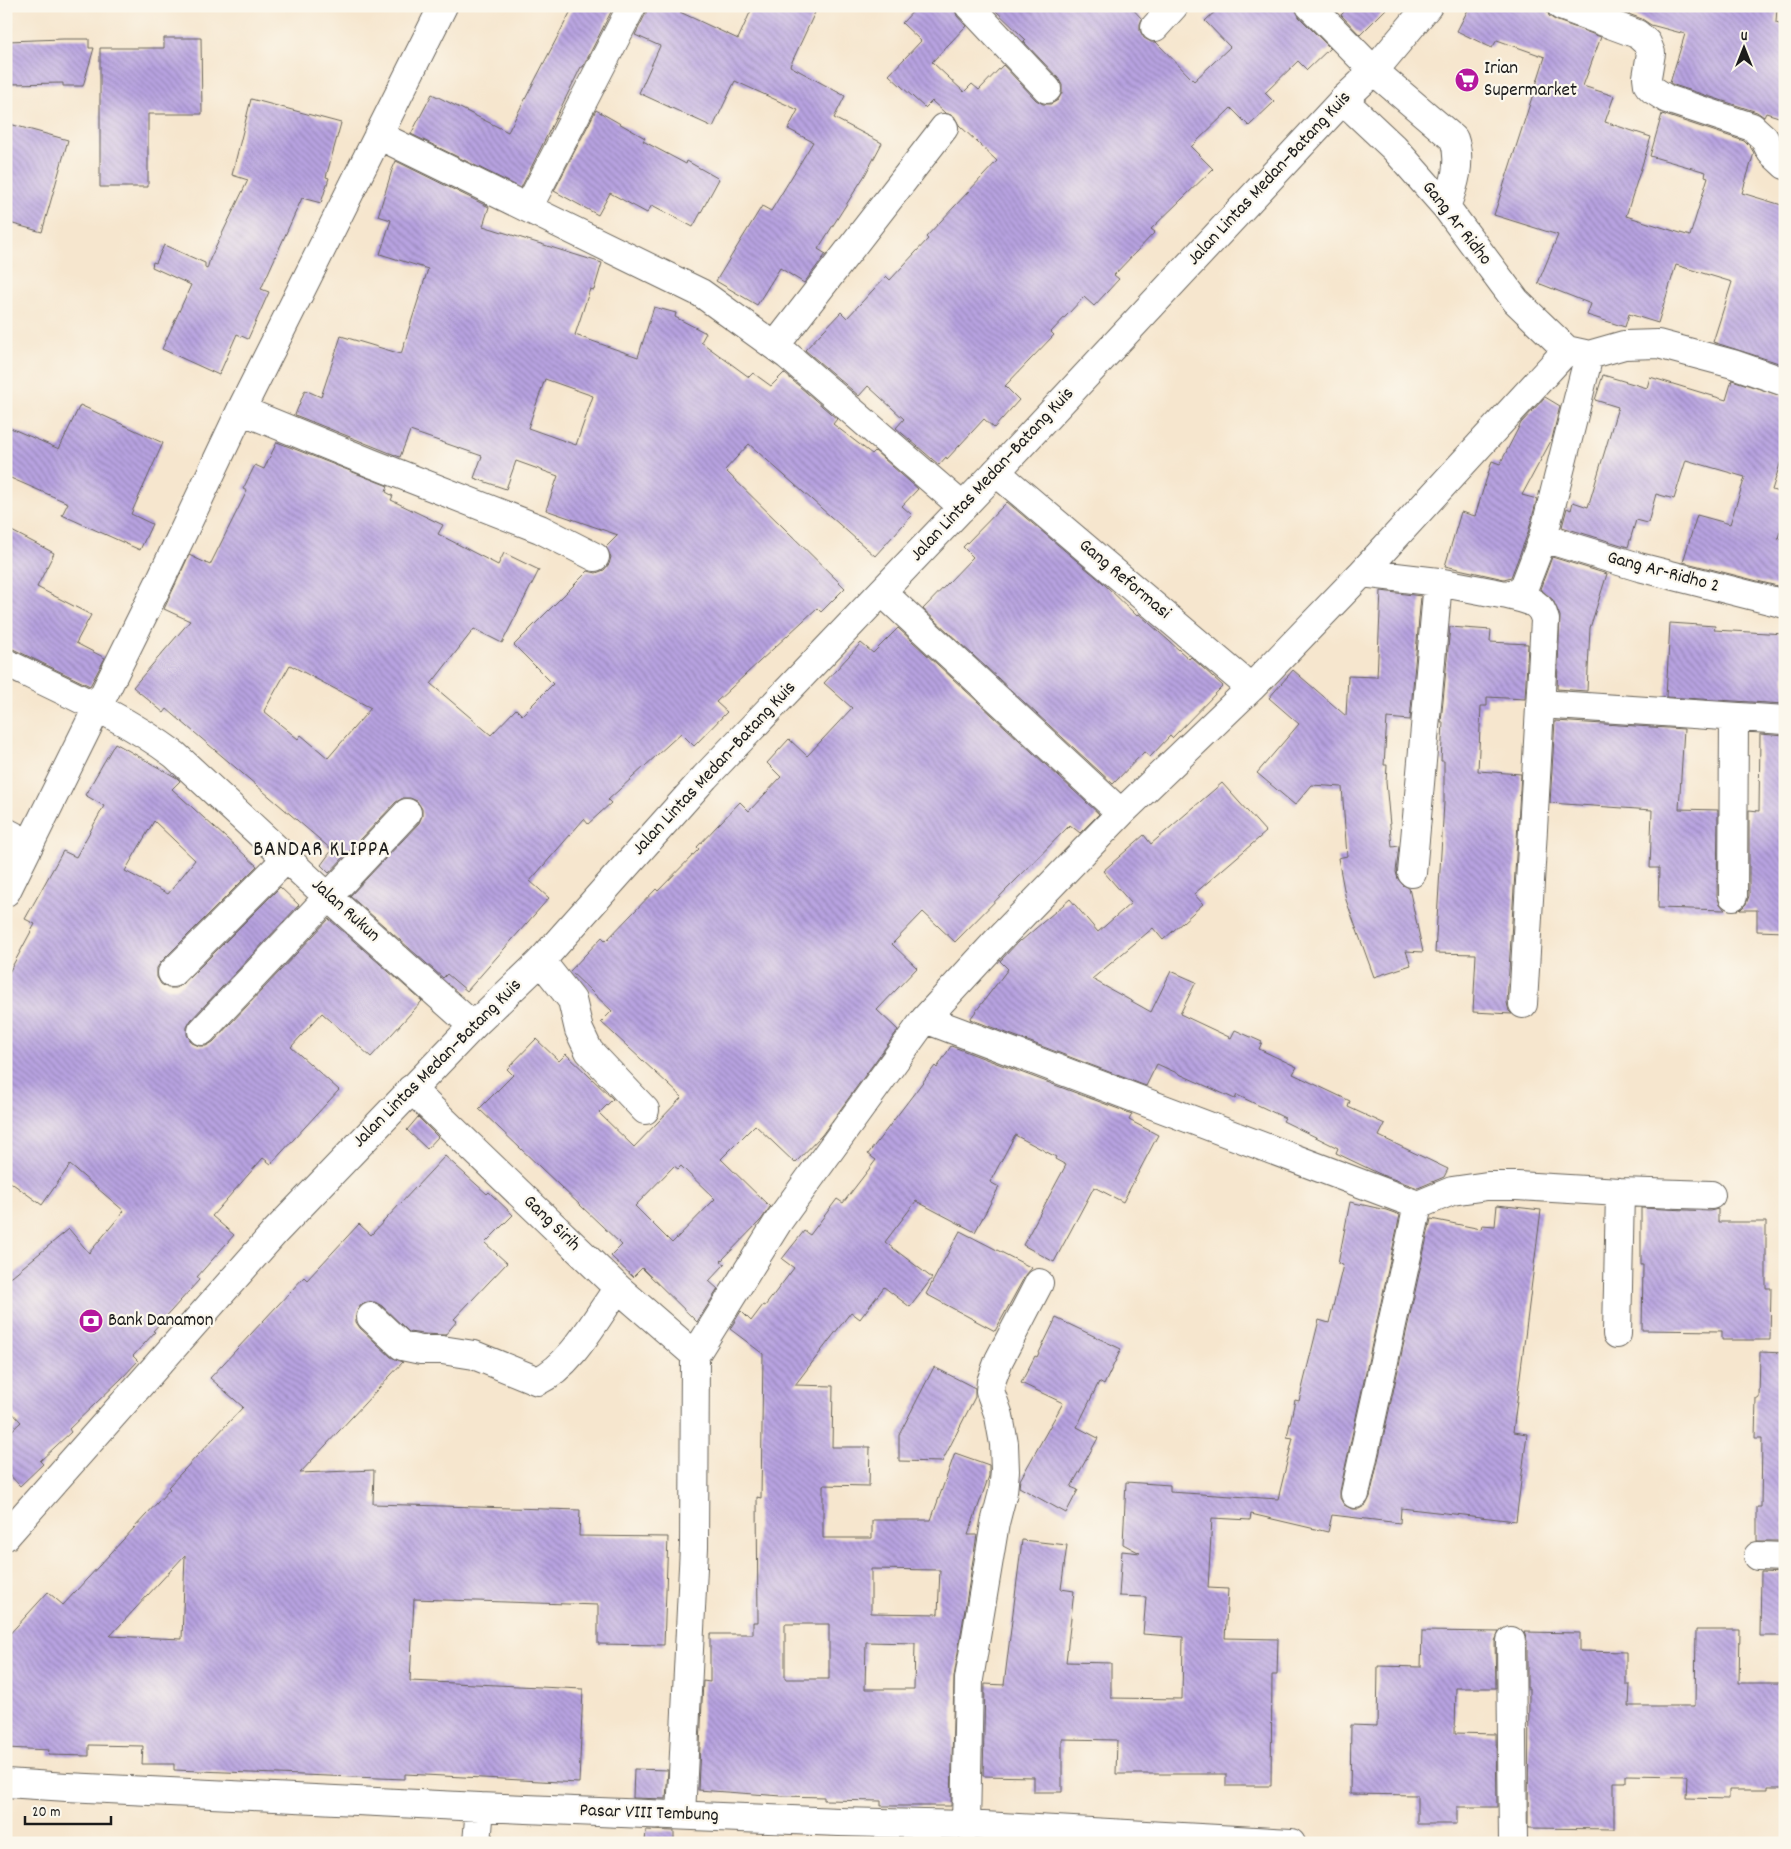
<svg xmlns="http://www.w3.org/2000/svg" width="1791" height="1849" font-family="Dekko,sans-serif">
<style>
.building{fill:url(#building-back-hatch);fill-rule:evenodd}
.lines{fill:none;stroke-linecap:round;stroke-linejoin:round}
.minor-casing{stroke:#68635a;stroke-width:30}
.highway-casing{stroke:#68635a;stroke-width:30}
.minor{stroke:#fff;stroke-width:28}
.highway{stroke:#fff;stroke-width:28}
.labels{text-anchor:middle;dominant-baseline:central;stroke-width:4.5;stroke-linejoin:round;paint-order:stroke}
.poi-label{font-size:19px;fill:#1c1c1c;stroke:#fbf7ec;text-anchor:start}
.street-label{font-size:19px;fill:#1c1c1c;stroke:#fbf7ec}
.quarter-label{font-size:21px;letter-spacing:1px;fill:#1c1c1c;stroke:#fbf7ec}
</style>
<defs>
<pattern id="building-back-hatch" width="6" height="6" patternUnits="userSpaceOnUse" patternTransform="scale(1.25)"><rect width="6" height="6" fill="#b8a3e1"/><path d="M-1 5l2 2M0 0l6 6M5-1l2 2" fill="none" stroke="#9584b6"/></pattern>
</defs>
<rect width="100%" height="100%" fill="#fbf7ec"/>
<filter id="ink" filterUnits="userSpaceOnUse"><feTurbulence type="fractalNoise" baseFrequency=".02" numOctaves="2"/><feDisplacementMap in="SourceGraphic" scale="10" xChannelSelector="R" yChannelSelector="G"/><feConvolveMatrix kernelMatrix="1 2 1 2 8 2 1 2 1" color-interpolation-filters="sRGB"/></filter>
<filter id="wash" filterUnits="userSpaceOnUse"><feTurbulence type="fractalNoise" baseFrequency=".0096" numOctaves="4" result="noise"/><feDisplacementMap in="SourceGraphic" scale="20" xChannelSelector="R" yChannelSelector="G"/><feGaussianBlur stdDeviation="1.12" result="paint"/><feColorMatrix in="noise" values="0 0 0 0 0 0 0 0 0 0 0 0 0 0 0 0 0 1.4 0 .05"/><feComposite in="paint" operator="in"/></filter>
<g filter="url(#wash)">
<rect width="100%" height="100%" fill="#f6e6ce"/>
<g id="blocks">
<path class="building" d="M 572,6 L 614,6 L 583,67 L 581,67 L 521,188 L 411,134 L 432,94 L 508,132 L 573,7 Z
M 647,6 L 667,6 L 738,39 L 753,6 L 818,6 L 790,66 L 845,96 L 834,118 L 882,143 L 865,175 L 818,249 L 826,254 L 804,283 L 780,268 L 757,305 L 716,281 L 762,206 L 771,211 L 813,142 L 788,129 L 798,110 L 735,81 L 713,127 L 639,93 L 660,46 L 635,35 L 646,13 Z
M 918,6 L 954,6 L 957,16 L 966,26 L 932,62 L 964,92 L 972,84 L 979,90 L 1003,65 L 1036,100 L 1043,104 L 1051,104 L 1058,100 L 1062,93 L 1062,85 L 1058,78 L 1024,42 L 1026,40 L 991,6 L 1130,6 L 1142,19 L 1140,24 L 1140,31 L 1144,38 L 1151,42 L 1156,42 L 1194,81 L 1230,47 L 1205,21 L 1221,6 L 1295,6 L 1299,17 L 1330,48 L 1307,70 L 1298,61 L 1265,93 L 1274,102 L 1249,126 L 1231,108 L 1191,147 L 1213,169 L 1151,229 L 1155,232 L 1114,275 L 1119,279 L 1094,306 L 1084,297 L 1051,332 L 1054,335 L 1005,386 L 1019,400 L 994,428 L 984,419 L 947,459 L 946,457 L 939,465 L 896,428 L 904,419 L 868,386 L 859,396 L 805,350 L 841,312 L 847,318 L 886,276 L 890,280 L 928,239 L 926,237 L 997,161 L 959,125 L 954,116 L 945,113 L 932,101 L 925,108 L 889,75 L 921,41 L 902,23 Z
M 1350,6 L 1389,6 L 1360,35 L 1341,15 Z
M 1470,6 L 1546,6 L 1549,16 L 1555,20 L 1601,37 L 1583,86 L 1614,96 L 1605,122 L 1651,137 L 1626,216 L 1690,236 L 1708,177 L 1705,176 L 1706,172 L 1650,156 L 1662,114 L 1744,141 L 1751,148 L 1754,153 L 1742,193 L 1785,206 L 1785,365 L 1713,342 L 1732,282 L 1676,265 L 1658,323 L 1629,314 L 1625,327 L 1587,315 L 1591,304 L 1538,283 L 1558,235 L 1494,215 L 1545,57 L 1497,40 L 1492,48 L 1457,31 Z
M 1607,6 L 1777,6 L 1776,23 L 1785,26 L 1785,119 L 1766,113 L 1764,117 L 1757,112 L 1674,85 L 1670,83 L 1685,34 L 1651,25 L 1642,19 Z
M 164,38 L 201,38 L 202,114 L 148,114 L 148,187 L 100,187 L 100,48 L 164,48 Z
M 63,39 L 89,39 L 89,48 L 94,48 L 83,86 L 63,86 L 63,83 L 8,84 L 7,41 Z
M 251,99 L 341,123 L 326,177 L 329,178 L 321,203 L 302,198 L 261,289 L 269,292 L 248,339 L 237,334 L 219,375 L 162,349 L 191,285 L 152,267 L 153,262 L 156,263 L 164,245 L 205,263 L 205,268 L 207,269 L 210,259 L 248,180 L 232,175 Z
M 596,110 L 645,138 L 643,141 L 686,164 L 687,161 L 719,179 L 693,227 L 652,205 L 647,213 L 610,193 L 598,215 L 554,191 Z
M 6,123 L 68,140 L 42,232 L 6,222 Z
M 396,161 L 489,207 L 483,226 L 602,263 L 594,290 L 590,289 L 575,335 L 638,357 L 654,307 L 676,313 L 675,317 L 706,333 L 701,342 L 749,377 L 753,373 L 771,386 L 784,373 L 837,419 L 833,424 L 872,454 L 875,451 L 918,489 L 902,506 L 912,515 L 875,556 L 749,444 L 725,470 L 845,588 L 821,612 L 817,608 L 716,702 L 727,712 L 694,746 L 681,733 L 608,800 L 611,803 L 588,824 L 584,819 L 530,881 L 549,898 L 467,991 L 447,974 L 443,978 L 350,896 L 419,823 L 422,816 L 422,809 L 417,801 L 410,798 L 403,798 L 396,802 L 329,873 L 321,865 L 332,850 L 167,709 L 164,713 L 133,687 L 190,621 L 164,609 L 189,555 L 210,565 L 247,491 L 243,489 L 255,465 L 264,469 L 277,442 L 388,486 L 386,492 L 393,496 L 391,500 L 443,525 L 438,534 L 498,565 L 504,553 L 539,570 L 502,643 L 474,629 L 431,684 L 491,735 L 516,709 L 522,715 L 553,684 L 514,645 L 588,571 L 596,573 L 604,570 L 609,564 L 611,557 L 606,547 L 618,535 L 546,510 L 558,476 L 516,461 L 506,489 L 474,478 L 482,456 L 410,431 L 400,457 L 295,415 L 305,390 L 321,397 L 341,336 L 401,354 L 428,269 L 380,254 L 391,220 L 378,216 L 392,170 ZM 545,379 L 593,396 L 576,445 L 528,428 ZM 290,665 L 371,708 L 328,758 L 301,735 L 298,739 L 264,711 Z
M 1603,375 L 1647,388 L 1650,377 L 1726,400 L 1732,380 L 1785,397 L 1785,448 L 1772,490 L 1785,494 L 1785,517 L 1778,538 L 1785,540 L 1785,588 L 1683,562 L 1697,515 L 1730,524 L 1745,477 L 1686,460 L 1674,499 L 1656,494 L 1648,523 L 1636,520 L 1628,547 L 1562,527 L 1567,508 L 1571,510 L 1573,502 L 1588,507 L 1618,407 L 1595,400 Z
M 1545,397 L 1560,406 L 1552,439 L 1522,495 L 1537,499 L 1528,533 L 1511,577 L 1504,579 L 1445,566 L 1461,512 L 1475,516 L 1492,461 L 1500,464 L 1521,423 Z
M 80,405 L 163,443 L 131,514 L 152,524 L 140,550 L 62,515 L 68,503 L 6,476 L 6,426 L 59,449 Z
M 1007,502 L 1102,582 L 1137,616 L 1139,614 L 1189,659 L 1191,657 L 1223,686 L 1172,738 L 1170,736 L 1150,757 L 1144,752 L 1113,784 L 923,609 L 973,557 L 963,547 Z
M 6,528 L 54,553 L 37,587 L 91,615 L 76,643 L 105,658 L 90,686 L 13,649 L 6,648 Z
M 1552,557 L 1607,574 L 1590,628 L 1587,691 L 1557,689 L 1560,616 L 1553,600 L 1540,589 Z
M 1381,591 L 1421,596 L 1410,720 L 1387,718 L 1384,765 L 1387,765 L 1386,782 L 1392,847 L 1399,846 L 1396,872 L 1398,879 L 1403,885 L 1409,888 L 1423,952 L 1406,951 L 1411,965 L 1374,977 L 1346,900 L 1338,858 L 1347,856 L 1342,787 L 1312,785 L 1295,805 L 1257,773 L 1299,724 L 1269,698 L 1293,670 L 1346,716 L 1348,676 L 1377,677 Z
M 1670,623 L 1715,626 L 1714,630 L 1785,634 L 1785,704 L 1666,697 Z
M 1450,627 L 1491,630 L 1490,642 L 1528,644 L 1525,699 L 1487,697 L 1487,706 L 1481,706 L 1478,771 L 1521,774 L 1507,1003 L 1509,1011 L 1512,1014 L 1473,1012 L 1476,954 L 1435,953 L 1444,803 L 1444,761 L 1441,761 L 1443,722 L 1441,722 Z
M 898,628 L 1099,814 L 1080,833 L 1070,825 L 955,942 L 923,912 L 892,944 L 917,968 L 877,1010 L 898,1030 L 822,1135 L 795,1163 L 755,1125 L 721,1159 L 770,1207 L 761,1220 L 721,1261 L 725,1264 L 709,1281 L 718,1289 L 697,1322 L 642,1268 L 633,1277 L 611,1256 L 622,1245 L 479,1109 L 513,1075 L 507,1069 L 536,1039 L 559,1061 L 566,1054 L 613,1099 L 599,1113 L 634,1147 L 682,1097 L 601,1022 L 612,1011 L 570,971 L 602,937 L 606,941 L 656,889 L 658,891 L 699,849 L 697,847 L 740,802 L 749,811 L 781,777 L 767,763 L 789,739 L 807,756 L 852,708 L 824,683 L 861,643 L 873,653 ZM 674,1166 L 678,1169 L 681,1166 L 715,1199 L 672,1243 L 635,1206 Z
M 1555,721 L 1684,729 L 1679,809 L 1718,810 L 1717,896 L 1720,904 L 1725,910 L 1658,908 L 1659,868 L 1650,868 L 1652,810 L 1550,803 Z
M 1760,734 L 1785,736 L 1785,932 L 1757,931 L 1757,910 L 1740,910 L 1746,904 L 1749,896 L 1749,810 L 1759,811 Z
M 115,743 L 177,778 L 180,781 L 172,789 L 257,866 L 161,962 L 157,968 L 157,977 L 161,984 L 168,988 L 176,988 L 183,984 L 280,887 L 299,905 L 191,1020 L 187,1027 L 187,1035 L 192,1043 L 199,1046 L 206,1046 L 213,1042 L 329,919 L 422,1001 L 371,1057 L 322,1013 L 291,1047 L 339,1090 L 271,1164 L 263,1158 L 212,1216 L 234,1235 L 197,1277 L 199,1280 L 153,1331 L 155,1332 L 133,1356 L 138,1361 L 121,1379 L 69,1429 L 71,1432 L 40,1461 L 43,1464 L 20,1486 L 6,1471 L 6,1436 L 21,1422 L 6,1406 L 6,1281 L 69,1229 L 89,1253 L 124,1211 L 70,1165 L 42,1205 L 6,1179 L 6,978 L 35,924 L 25,919 L 63,851 L 76,857 L 104,806 L 85,795 ZM 154,821 L 195,860 L 168,894 L 125,871 Z
M 1222,783 L 1266,832 L 1194,894 L 1203,904 L 1163,940 L 1153,928 L 1092,979 L 1151,1012 L 1171,971 L 1196,982 L 1180,1014 L 1231,1038 L 1235,1030 L 1262,1042 L 1259,1049 L 1297,1067 L 1293,1074 L 1350,1101 L 1348,1107 L 1385,1124 L 1379,1136 L 1448,1169 L 1444,1177 L 1418,1188 L 1382,1175 L 1336,1153 L 1338,1148 L 1283,1121 L 1285,1118 L 1237,1095 L 1235,1099 L 1157,1064 L 1146,1086 L 970,1019 L 1008,969 L 1000,961 L 1020,940 L 1021,941 L 1070,899 L 1098,932 L 1131,903 L 1103,871 L 1144,835 L 1151,844 Z
M 951,1046 L 1132,1114 L 1129,1120 L 1158,1135 L 1123,1202 L 1094,1187 L 1054,1262 L 1023,1245 L 1066,1165 L 1055,1159 L 1056,1157 L 1015,1135 L 990,1182 L 999,1187 L 975,1232 L 916,1201 L 885,1242 L 932,1278 L 910,1307 L 884,1287 L 860,1319 L 851,1312 L 795,1385 L 833,1386 L 832,1447 L 870,1447 L 869,1486 L 823,1485 L 823,1538 L 872,1538 L 872,1520 L 931,1520 L 955,1453 L 989,1465 L 989,1476 L 968,1535 L 977,1535 L 954,1677 L 951,1806 L 881,1806 L 881,1801 L 824,1800 L 824,1797 L 782,1796 L 698,1790 L 703,1681 L 710,1682 L 710,1634 L 753,1634 L 753,1622 L 758,1622 L 757,1497 L 761,1498 L 763,1354 L 730,1329 L 741,1311 L 751,1321 L 763,1305 L 765,1306 L 794,1268 L 782,1259 L 804,1231 L 810,1235 L 837,1199 L 843,1203 L 876,1160 L 868,1154 L 935,1066 L 937,1068 ZM 871,1569 L 940,1570 L 938,1614 L 871,1613 ZM 785,1624 L 829,1624 L 829,1679 L 785,1679 ZM 866,1642 L 915,1643 L 914,1689 L 865,1689 Z
M 418,1117 L 438,1137 L 427,1149 L 407,1130 Z
M 445,1156 L 487,1194 L 489,1192 L 513,1215 L 485,1243 L 507,1263 L 454,1319 L 457,1321 L 445,1335 L 423,1334 L 409,1332 L 382,1306 L 375,1302 L 367,1302 L 360,1306 L 356,1314 L 356,1322 L 360,1328 L 391,1357 L 403,1362 L 300,1473 L 374,1470 L 373,1504 L 580,1510 L 579,1536 L 668,1537 L 664,1645 L 598,1644 L 598,1605 L 414,1599 L 410,1681 L 583,1689 L 579,1783 L 405,1774 L 405,1779 L 174,1770 L 174,1764 L 142,1764 L 143,1746 L 89,1745 L 89,1756 L 48,1755 L 49,1750 L 6,1748 L 6,1638 L 48,1592 L 63,1605 L 170,1489 L 168,1487 L 243,1407 L 210,1378 L 304,1277 L 307,1280 L 359,1224 L 371,1235 ZM 185,1555 L 182,1639 L 110,1636 Z
M 1350,1202 L 1386,1210 L 1400,1215 L 1340,1491 L 1340,1498 L 1344,1505 L 1352,1509 L 1359,1509 L 1366,1505 L 1370,1497 L 1431,1219 L 1481,1229 L 1482,1225 L 1495,1226 L 1497,1205 L 1541,1210 L 1513,1432 L 1527,1434 L 1516,1521 L 1401,1508 L 1400,1523 L 1332,1515 L 1328,1532 L 1251,1514 L 1250,1520 L 1212,1518 L 1208,1588 L 1228,1589 L 1225,1638 L 1278,1639 L 1277,1675 L 1272,1675 L 1271,1786 L 1226,1786 L 1226,1774 L 1116,1774 L 1117,1740 L 1062,1739 L 1062,1792 L 1034,1792 L 1034,1777 L 983,1776 L 985,1684 L 1004,1685 L 1022,1540 L 1067,1545 L 1061,1589 L 1074,1591 L 1066,1662 L 1111,1663 L 1111,1698 L 1182,1699 L 1183,1637 L 1143,1634 L 1146,1597 L 1119,1596 L 1122,1551 L 1140,1553 L 1123,1544 L 1126,1482 L 1170,1485 L 1170,1492 L 1278,1499 L 1293,1438 L 1287,1437 L 1295,1400 L 1299,1401 L 1319,1320 L 1329,1323 L 1343,1265 L 1338,1264 Z
M 1641,1208 L 1710,1211 L 1718,1209 L 1718,1222 L 1766,1222 L 1766,1288 L 1771,1288 L 1770,1340 L 1722,1340 L 1722,1331 L 1642,1330 L 1643,1265 L 1641,1265 Z
M 960,1231 L 1032,1268 L 1025,1276 L 995,1331 L 926,1294 Z
M 1056,1318 L 1121,1349 L 1104,1385 L 1099,1382 L 1077,1427 L 1098,1438 L 1071,1487 L 1078,1490 L 1066,1513 L 1019,1487 L 1020,1480 L 1063,1403 L 1021,1383 L 1035,1356 L 1037,1357 Z
M 1760,1352 L 1785,1353 L 1785,1541 L 1757,1541 L 1757,1507 L 1761,1507 L 1762,1438 L 1755,1438 L 1756,1398 L 1759,1398 Z
M 934,1367 L 975,1388 L 975,1397 L 942,1462 L 899,1461 L 899,1435 Z
M 1761,1572 L 1785,1573 L 1785,1636 L 1760,1636 Z
M 1696,1630 L 1740,1630 L 1739,1683 L 1785,1683 L 1785,1788 L 1768,1788 L 1768,1790 L 1729,1790 L 1729,1799 L 1686,1798 L 1687,1776 L 1626,1775 L 1626,1782 L 1614,1782 L 1614,1829 L 1528,1828 L 1529,1688 L 1527,1688 L 1527,1641 L 1524,1632 L 1580,1633 L 1580,1651 L 1626,1652 L 1626,1685 L 1630,1685 L 1629,1706 L 1695,1706 Z
M 1422,1631 L 1499,1632 L 1495,1641 L 1496,1688 L 1456,1688 L 1455,1733 L 1496,1734 L 1497,1807 L 1457,1807 L 1457,1824 L 1417,1824 L 1417,1795 L 1350,1794 L 1351,1725 L 1377,1726 L 1378,1666 L 1421,1667 Z
M 634,1769 L 668,1770 L 666,1799 L 633,1798 Z
M 646,1830 L 674,1831 L 674,1843 L 645,1843 Z"/>
</g>
</g>
<g filter="url(#ink)">
<use href="#blocks" fill-opacity="0" stroke="#68635a" stroke-width="1"/>
<g class="lines">
<defs>
<path id="minor" d="M 969,6 L 1047,89
M 1310,6 L 1374,71 L 1454,139 C 1462,162 1454,186 1446,207
M 1561,6 L 1637,34 L 1647,43 L 1651,53 L 1647,77 L 1648,85 L 1653,90 L 1667,99 L 1752,127 L 1764,138 L 1771,152 L 1785,165
M 1155,27 L 1174,6
M 1343,100 L 1394,148 L 1446,207 L 1516,301 L 1567,350
M 378,135 L 701,293 L 787,355 L 963,507
M 528,208 L 632,6
M 775,346 L 944,128
M 1571,351 L 1589,355 L 1624,345 L 1658,344 L 1733,364 L 1785,382
M 241,410 L 371,463 L 540,529 L 595,557
M 996,472 L 1251,688
M 1543,538 L 1639,567 L 1785,604
M 1362,573 L 1438,582 L 1501,594 L 1508,595 L 1517,592 L 1524,587 L 1543,538 L 1589,355
M 882,592 L 1121,813
M 1508,595 C 1525,600 1541,600 1545,620 L 1523,1004
M 6,663 C 64,691 124,717 175,755 L 327,896 L 473,1026
M 1540,704 L 1785,720
M 6,832 L 29,844
M 1412,873 L 1438,582
M 6,892 L 160,581 L 241,410 L 443,6
M 1733,896 L 1734,717
M 541,961 L 572,1000 L 579,1030 L 589,1051 L 645,1110
M 172,973 L 287,858
M 925,1019 L 1418,1205 L 1452,1191 L 1487,1186 L 1517,1186 L 1620,1192 L 1711,1195
M 202,1031 L 407,813
M 411,1089 L 618,1288 L 695,1355
M 371,1317 L 402,1346 L 421,1350 L 442,1350 L 474,1355 L 538,1381 C 572,1365 596,1318 618,1288
M 1617,1334 L 1620,1192
M 1355,1494 L 1418,1205
M 1758,1556 L 1785,1557
M 1511,1641 L 1513,1843
M 6,1783 L 67,1787 L 480,1807 L 839,1822 L 966,1825 L 1291,1843
M 681,1815 L 694,1547 L 695,1355 L 778,1222 L 925,1019 L 997,941 L 1121,813 L 1251,688 L 1362,573 L 1567,350
M 966,1825 L 969,1679 L 995,1523 L 1003,1492 L 1005,1471 L 1004,1444 L 999,1416 L 990,1391 L 991,1382 L 999,1360 L 1039,1283
M 477,1843 L 480,1807"/>
<path id="highway" d="M 6,1536 L 276,1231 L 473,1026 L 541,961 L 705,777 L 996,472 L 1343,100 L 1374,71 L 1428,6"/>
</defs>
<use href="#minor" class="minor-casing"/>
<use href="#highway" class="highway-casing"/>
<use href="#minor" class="minor"/>
<use href="#highway" class="highway"/>
</g>
</g>
<defs>
<symbol id="supermarket-disc" viewBox="-11 -11 22 22"><circle r="9.5" fill="#b5179e" stroke="#fbf7ec"/><path d="M-6-5.5h2.5l.6 2H6L4.5 2H-2.5L-4.4-4H-6ZM-1.5 3.2a1.3 1.3 0 1 0 .1 0ZM3 3.2a1.3 1.3 0 1 0 .1 0Z" fill="#fff"/></symbol>
<symbol id="bank-disc" viewBox="-11 -11 22 22"><circle r="9.5" fill="#b5179e" stroke="#fbf7ec"/><path d="M-6-4H6V4H-6ZM0-2.3a2.3 2.3 0 1 0 0 4.6a2.3 2.3 0 1 0 0-4.6Z" fill="#fff"/></symbol>
</defs>
<g fill-rule="evenodd">
<use href="#supermarket-disc" x="1453" y="66" width="28" height="28"/>
<use href="#bank-disc" x="77" y="1307" width="28" height="28"/>
</g>
<g class="labels">
<g class="poi-label">
<text x="1484" y="69">Irian<tspan x="1484" dy="22">Supermarket</tspan></text>
<text x="108" y="1321">Bank Danamon</text>
</g>
<g class="street-label">
<text transform="translate(1270 179) rotate(-47)">Jalan Lintas Medan–Batang Kuis</text>
<text transform="translate(1456 224) rotate(52)">Gang Ar Ridho</text>
<text transform="translate(993 475) rotate(-47)">Jalan Lintas Medan–Batang Kuis</text>
<text transform="translate(1663 573) rotate(15)">Gang Ar-Ridho 2</text>
<text transform="translate(1124 580) rotate(40)">Gang Reformasi</text>
<text transform="translate(715 769) rotate(-47)">Jalan Lintas Medan–Batang Kuis</text>
<text transform="translate(345 911) rotate(42)">Jalan Rukun</text>
<text transform="translate(438 1064) rotate(-45)">Jalan Lintas Medan–Batang Kuis</text>
<text transform="translate(551 1224) rotate(44)">Gang Sirih</text>
<text transform="translate(649 1814) rotate(2)">Pasar VIII Tembung</text>
</g>
<g class="quarter-label">
<text x="322" y="851">BANDAR KLIPPA</text>
</g>
</g>
<rect width="1791" height="1849" fill="none" stroke="#fbf7ec" stroke-width="25"/>
<g transform="translate(1744 48)" stroke="#fbf7ec" stroke-width="4" paint-order="stroke">
<path d="M0-4L9 19L0 12L-9 19Z" fill="#1c1c1c"/>
<text y="-8" font-size="14" font-weight="bold" text-anchor="middle" fill="#1c1c1c">U</text>
</g>
<path d="M25 1816v8h86v-8" fill="none" stroke="#1c1c1c" stroke-width="2.5"/>
<text x="32" y="1816" font-size="15" fill="#1c1c1c" stroke="#fbf7ec" stroke-width="4" paint-order="stroke">20 m</text>
</svg>
